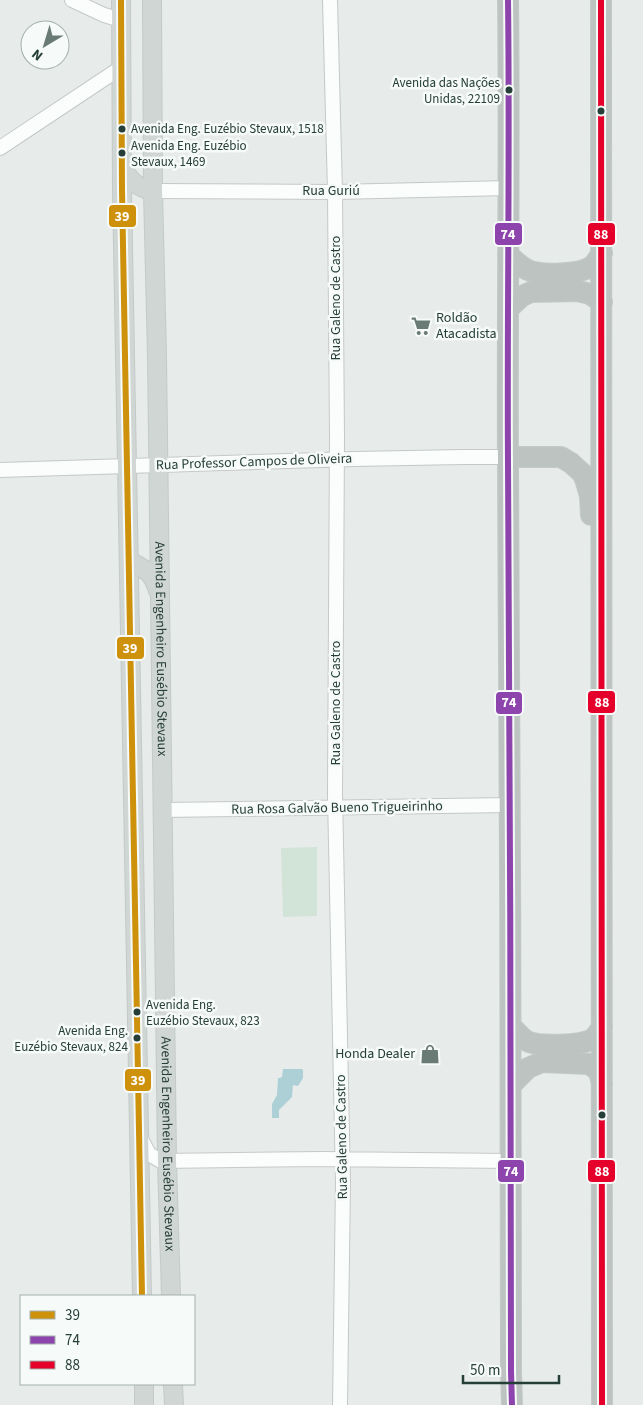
<svg xmlns="http://www.w3.org/2000/svg" width="643" height="1405" font-family="'Source Sans 3',sans-serif">
<style>
.green{fill:#d2e3d7}
.water{fill:#acd0d6}
.lines{fill:none;stroke-linecap:round;stroke-linejoin:round}
.minor-casing{stroke:#c4c9c7;stroke-width:16}
.major-casing{stroke:#c3cac8;stroke-width:20}
.highway-casing{stroke:#c3cac8;stroke-width:22}
.minor{stroke:#fbfcfc;stroke-width:14}
.major{stroke:#d0d6d4;stroke-width:18}
.highway{stroke:#bcc3c1;stroke-width:20}
.bus-1-casing{stroke:#f6faf8;stroke-width:10}
.bus-2-casing{stroke:#f6faf8;stroke-width:10}
.bus-3-casing{stroke:#f6faf8;stroke-width:10}
.bus-1{stroke:#cd910b;stroke-width:6}
.bus-2{stroke:#8e44ad;stroke-width:6}
.bus-3{stroke:#e4002b;stroke-width:6}
.bus-dot{fill:#263e38;stroke:#f6faf8;stroke-width:2}
.labels{text-anchor:middle;dominant-baseline:central;stroke-width:5;stroke-linejoin:round;paint-order:stroke}
.bus-label{font-size:13px;fill:#263e38;stroke:#f6faf8;text-anchor:start}
.street-label{font-size:14px;fill:#263e38;stroke:#f6faf8}
.poi-label{font-size:14px;fill:#263e38;stroke:#f6faf8;text-anchor:start}
.line-badge{stroke:#f6faf8;stroke-width:2}
.badge-label{font-size:14px;text-anchor:middle;font-weight:bold;fill:#fff}
</style>
<rect width="100%" height="100%" fill="#e7ecea"/>
<path class="green" d="M 317,847 L 317,916 L 283,917 L 281,848 Z"/>
<path class="water" d="M 283,1069 L 302,1069 L 303,1070 L 303,1078 L 298,1086 L 293,1085 L 292,1097 L 279,1110 L 279,1118 L 272,1118 L 272,1104 L 277,1095 L 278,1078 L 280,1078 L 282,1077 Z"/>
<g class="lines">
<defs>
<path id="minor" d="M 72,0 L 104,15 L 121,20
M 330,0 L 335,192 L 337,437 L 335,795 L 343,1183 L 340,1405
M 0,148 L 122,67
M 153,191 L 335,192 L 509,188
M 0,470 L 354,459 L 463,457 L 508,457
M 163,810 L 510,805
M 140,1137 L 149,1154 L 161,1161 L 321,1159 L 512,1161"/>
<g id="major">
<path d="M 121,0 L 122,190 L 142,1296"/>
<path id="s1" d="M 152,0 L 153,191 L 157,356 L 167,1161 L 171,1296"/>
<path d="M 122,168 C 130,180 137,188 153,191"/>
<path d="M 129,561 C 145,569 153,572 158,591"/>
<path d="M 144,1384 L 144,1405"/>
<path d="M 173,1384 L 174,1405"/>
</g>
<path id="highway" d="M 508,0 C 510,154 507,308 508,462 C 509,765 512,1069 511,1372 L 512,1405
M 601,0 L 602,1405
M 508,254 C 515,261 523,270 534,272 C 546,275 582,274 592,266 C 596,263 599,257 602,253
M 508,309 L 522,296 L 531,292 L 578,291 L 590,294 L 602,302
M 508,457 L 561,457 L 571,463 L 583,474 L 586,482 L 590,496 L 591,515
M 511,1026 C 517,1032 522,1039 529,1042 C 539,1046 583,1046 592,1039 C 596,1037 599,1031 602,1027
M 511,1085 L 528,1068 L 542,1062 L 589,1064 L 599,1071 L 602,1084"/>
</defs>
<use href="#minor" class="minor-casing"/>
<use href="#major" class="major-casing"/>
<use href="#highway" class="highway-casing"/>
<use href="#minor" class="minor"/>
<use href="#major" class="major"/>
<use href="#highway" class="highway"/>
<defs>
<path id="bus-1" d="M 121,0 L 122,190 L 142,1296"/>
<path id="bus-2" d="M 508,0 C 510,154 507,308 508,462 C 509,765 512,1069 511,1372 L 512,1405"/>
<path id="bus-3" d="M 601,0 L 602,1405"/>
</defs>
<use href="#bus-1" class="bus-1-casing"/>
<use href="#bus-2" class="bus-2-casing"/>
<use href="#bus-3" class="bus-3-casing"/>
<use href="#bus-1" class="bus-1"/>
<use href="#bus-2" class="bus-2"/>
<use href="#bus-3" class="bus-3"/>
</g>
<defs>
<symbol id="supermarket-bare" viewBox="-9 -9 18 18"><path d="M-6-5.5h2.5l.6 2H6L4.5 2H-2.5L-4.4-4H-6ZM-1.5 3.2a1.3 1.3 0 1 0 .1 0ZM3 3.2a1.3 1.3 0 1 0 .1 0Z" fill="#6a7b76" stroke="#f6faf8" stroke-width="2.5" paint-order="stroke"/></symbol>
<symbol id="shop-bare" viewBox="-9 -9 18 18"><path d="M-5-2.5h2.3a2.7 3.5 0 0 1 5.4 0H5L5.5 6h-11ZM-1.5-2.5h3a1.5 2.3 0 0 0-3 0Z" fill="#6a7b76" stroke="#f6faf8" stroke-width="2.5" paint-order="stroke"/></symbol>
</defs>
<g fill-rule="evenodd">
<use href="#supermarket-bare" x="407" y="312" width="28" height="28"/>
<use href="#shop-bare" x="416" y="1040" width="28" height="28"/>
</g>
<g class="bus-dot">
<circle cx="509" cy="90" r="4.5"/>
<circle cx="601" cy="111" r="4.5"/>
<circle cx="122" cy="129" r="4.5"/>
<circle cx="122" cy="153" r="4.5"/>
<circle cx="137" cy="1012" r="4.5"/>
<circle cx="137" cy="1038" r="4.5"/>
<circle cx="602" cy="1115" r="4.5"/>
</g>
<g class="labels">
<g class="bus-label">
<text x="500" y="83" text-anchor="end">Avenida das Nações<tspan x="500" dy="16">Unidas, 22109</tspan></text>
<text x="131" y="129">Avenida Eng. Euzébio Stevaux, 1518</text>
<text x="131" y="146">Avenida Eng. Euzébio<tspan x="131" dy="16">Stevaux, 1469</tspan></text>
<text x="146" y="1005">Avenida Eng.<tspan x="146" dy="16">Euzébio Stevaux, 823</tspan></text>
<text x="128" y="1031" text-anchor="end">Avenida Eng.<tspan x="128" dy="16">Euzébio Stevaux, 824</tspan></text>
</g>
<g class="street-label">
<text x="331" y="191">Rua Guriú</text>
<text transform="translate(336 298) rotate(-90)">Rua Galeno de Castro</text>
<text transform="translate(254 462) rotate(-2)">Rua Professor Campos de Oliveira</text>
<text stroke="none"><textPath href="#s1" startOffset="649">Avenida Engenheiro Eusébio Stevaux</textPath></text>
<text transform="translate(336 703) rotate(-90)">Rua Galeno de Castro</text>
<text transform="translate(337 808) rotate(-1)">Rua Rosa Galvão Bueno Trigueirinho</text>
<text transform="translate(342 1137) rotate(-91)">Rua Galeno de Castro</text>
<text stroke="none"><textPath href="#s1" startOffset="1144">Avenida Engenheiro Eusébio Stevaux</textPath></text>
</g>
<g class="poi-label">
<text x="436" y="318">Roldão<tspan x="436" dy="16">Atacadista</tspan></text>
<text x="415" y="1054" text-anchor="end">Honda Dealer</text>
</g>
</g>
<g class="line-badge">
<rect x="108" y="204" width="29" height="24" rx="5" fill="#cd910b"/>
<rect x="587" y="222" width="29" height="24" rx="5" fill="#e4002b"/>
<rect x="494" y="222" width="29" height="24" rx="5" fill="#8e44ad"/>
<rect x="116" y="636" width="29" height="24" rx="5" fill="#cd910b"/>
<rect x="587" y="690" width="29" height="24" rx="5" fill="#e4002b"/>
<rect x="495" y="691" width="28" height="24" rx="5" fill="#8e44ad"/>
<rect x="124" y="1068" width="28" height="24" rx="5" fill="#cd910b"/>
<rect x="587" y="1159" width="29" height="24" rx="5" fill="#e4002b"/>
<rect x="497" y="1159" width="28" height="24" rx="5" fill="#8e44ad"/>
</g>
<g class="badge-label">
<text x="122" y="221">39</text>
<text x="601" y="239">88</text>
<text x="508" y="239">74</text>
<text x="130" y="653">39</text>
<text x="602" y="707">88</text>
<text x="509" y="707">74</text>
<text x="138" y="1085">39</text>
<text x="602" y="1176">88</text>
<text x="511" y="1176">74</text>
</g>
<rect x="20" y="1295" width="175" height="90" fill="#f6faf8" stroke="#a3afab"/>
<rect x="30" y="1311" width="25" height="8" fill="#cd910b" stroke="#a3afab"/>
<text x="65" y="1320" font-size="15" fill="#263e38">39</text>
<rect x="30" y="1336" width="25" height="8" fill="#8e44ad" stroke="#a3afab"/>
<text x="65" y="1345" font-size="15" fill="#263e38">74</text>
<rect x="30" y="1361" width="25" height="8" fill="#e4002b" stroke="#a3afab"/>
<text x="65" y="1370" font-size="15" fill="#263e38">88</text>
<g transform="translate(45 45) rotate(218)"><circle r="24" fill="#f6faf8" stroke="#a3afab"/>
<path d="M0-4L9 19L0 12L-9 19Z" fill="#6a7b76"/>
<text y="-8" font-size="14" font-weight="bold" text-anchor="middle" fill="#263e38">N</text>
</g>
<path d="M463 1375v8h96v-8" fill="none" stroke="#263e38" stroke-width="2.5"/>
<text x="470" y="1375" font-size="15" fill="#263e38" stroke="#f6faf8" stroke-width="4" paint-order="stroke">50 m</text>
</svg>
